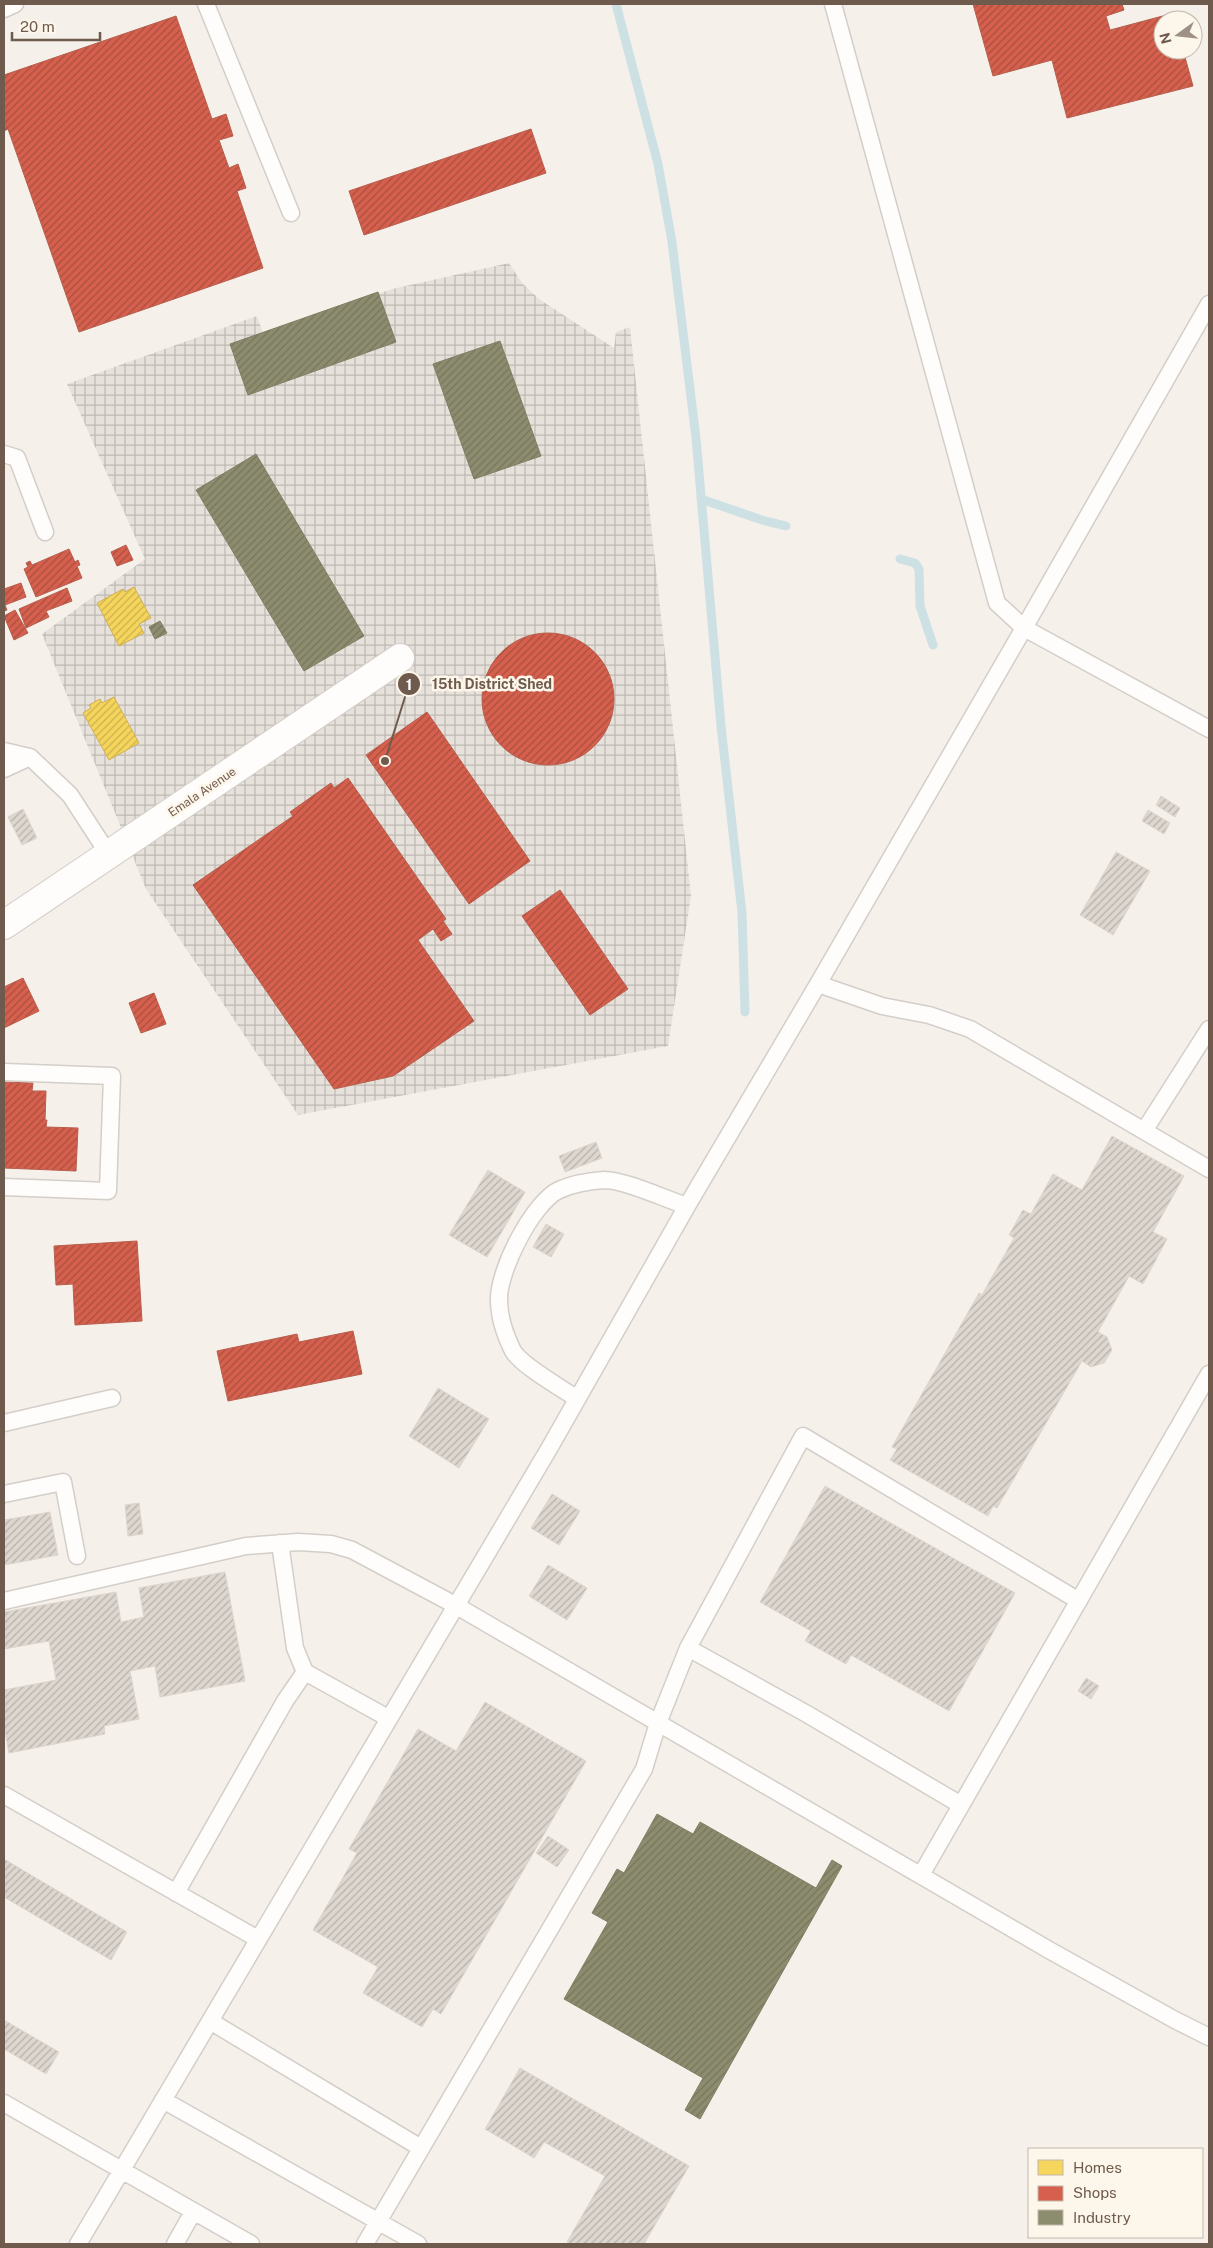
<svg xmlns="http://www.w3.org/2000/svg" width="1213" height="2248" font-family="'Public Sans',sans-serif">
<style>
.industrial{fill:url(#industrial-grid)}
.homes{fill:url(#homes-hatch);stroke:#ceb058}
.shops{fill:url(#shops-hatch);stroke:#b75e4d}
.industry{fill:url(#industry-hatch);stroke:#837d64}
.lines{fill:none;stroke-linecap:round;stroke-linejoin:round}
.stream{stroke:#cde1e4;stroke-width:9}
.building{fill:url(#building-hatch);stroke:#ddd5cd}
.lane-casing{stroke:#d4cec8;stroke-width:19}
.street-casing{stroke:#d4cec8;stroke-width:30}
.lane{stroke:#fefdfc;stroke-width:16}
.street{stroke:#fefdfc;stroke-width:28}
.labels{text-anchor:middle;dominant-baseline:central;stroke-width:5;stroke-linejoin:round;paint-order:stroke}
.street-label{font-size:12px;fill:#6f5b4d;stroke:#fdf6ea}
.leader{fill:none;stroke:#6f5b4d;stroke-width:2}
.callout-dot{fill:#6f5b4d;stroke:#fdf6ea;stroke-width:2}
.mark-label{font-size:15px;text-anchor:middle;font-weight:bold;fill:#fff}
.callout-label{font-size:14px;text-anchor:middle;font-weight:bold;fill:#6f5b4d;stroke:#fdf6ea;stroke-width:5;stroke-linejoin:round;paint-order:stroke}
</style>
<defs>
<pattern id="industrial-grid" width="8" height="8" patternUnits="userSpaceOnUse" patternTransform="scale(1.25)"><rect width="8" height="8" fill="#e7e1db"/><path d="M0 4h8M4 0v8" fill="none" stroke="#bfb9b4"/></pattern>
<pattern id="homes-hatch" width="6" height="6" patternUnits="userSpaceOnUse" patternTransform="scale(1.25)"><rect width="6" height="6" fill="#f6d55c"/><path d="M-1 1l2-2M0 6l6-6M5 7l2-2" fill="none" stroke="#cbb04e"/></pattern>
<pattern id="shops-hatch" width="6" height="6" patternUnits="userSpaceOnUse" patternTransform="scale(1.25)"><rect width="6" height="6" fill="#d6604d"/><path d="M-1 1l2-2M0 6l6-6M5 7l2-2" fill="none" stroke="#a94f40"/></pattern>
<pattern id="industry-hatch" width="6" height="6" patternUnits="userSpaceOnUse" patternTransform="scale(1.25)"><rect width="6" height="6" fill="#8c8c6e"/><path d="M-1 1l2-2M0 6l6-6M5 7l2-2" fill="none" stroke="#77755d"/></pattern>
<pattern id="building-hatch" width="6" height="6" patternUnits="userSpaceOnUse" patternTransform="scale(1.25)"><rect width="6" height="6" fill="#ded7d0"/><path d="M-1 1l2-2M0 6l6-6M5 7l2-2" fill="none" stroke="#b8b1ab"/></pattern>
</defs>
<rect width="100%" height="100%" fill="#f5f1ea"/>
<path class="industrial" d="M 509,263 L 522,283 L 539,299 L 614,348 L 616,332 L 630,327 L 691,896 L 668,1046 L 298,1115 L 146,889 L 42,634 L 145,559 L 67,384 L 257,316 L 263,333 L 392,289 Z"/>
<path class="homes" d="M 134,587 L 151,618 L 139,624 L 144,633 L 119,646 L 97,603 L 123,589 L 125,592 Z
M 114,697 L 139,743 L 109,760 L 83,713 L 91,708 L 89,705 L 100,699 L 102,703 Z"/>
<path class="shops" d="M 973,4 L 1122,4 L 1124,10 L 1106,16 L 1110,30 L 1174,13 L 1176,20 L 1163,20 L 1163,50 L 1183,50 L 1193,86 L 1067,118 L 1052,60 L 993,76 Z
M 176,16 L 212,119 L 226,114 L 233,136 L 219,140 L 229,168 L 238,164 L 246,188 L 237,191 L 263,268 L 79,332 L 8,129 L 4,131 L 4,75 Z
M 531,129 L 546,173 L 364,235 L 349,191 Z
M 126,545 L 133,560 L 117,566 L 111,552 Z
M 69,549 L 75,562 L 78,560 L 80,565 L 77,566 L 82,578 L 36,597 L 24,569 L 28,567 L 26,563 L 30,561 L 32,565 Z
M 21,583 L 26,597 L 5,605 L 7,610 L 4,611 L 4,589 Z
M 67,588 L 72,601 L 46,611 L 49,617 L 26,628 L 19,609 Z
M 15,610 L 28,633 L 14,640 L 4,616 Z
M482 699a66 66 0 1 1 132 0a66 66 0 1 1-132 0Z
M 427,712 L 530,861 L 469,904 L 366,755 Z
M 348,778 L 446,919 L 443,921 L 452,934 L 441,941 L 433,929 L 418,940 L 474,1021 L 393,1076 L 334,1089 L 193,885 L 293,816 L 290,812 L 321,790 L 331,783 L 334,788 Z
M 560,890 L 628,989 L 590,1015 L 522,916 Z
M 23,978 L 39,1011 L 4,1028 L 4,987 Z
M 154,993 L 166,1024 L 141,1033 L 129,1003 Z
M 4,1082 L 33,1083 L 32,1091 L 46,1091 L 45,1120 L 47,1120 L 46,1127 L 78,1128 L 76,1171 L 4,1168 Z
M 137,1241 L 142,1321 L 75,1325 L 73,1284 L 56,1285 L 54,1246 Z
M 353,1331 L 362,1374 L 228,1401 L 217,1351 L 297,1334 L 299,1342 Z"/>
<path class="industry" d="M 378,292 L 396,342 L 248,395 L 230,344 Z
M 500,341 L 541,456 L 474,479 L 433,364 Z
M 256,454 L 364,636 L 304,671 L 196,490 Z
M 160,621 L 167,633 L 155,639 L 149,627 Z
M 657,1814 L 693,1834 L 700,1822 L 816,1888 L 832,1860 L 842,1866 L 700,2119 L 685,2110 L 703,2078 L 564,1999 L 608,1922 L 592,1913 L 617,1869 L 624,1873 Z"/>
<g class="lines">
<path class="stream" d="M 616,4 L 658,164 L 672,242 L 696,438 L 721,726 L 742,913 L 745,1012
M 701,499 L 762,520 L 786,526
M 900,559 L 915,563 L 919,569 L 920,606 L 933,645"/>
</g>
<path class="building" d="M 1161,796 L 1180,808 L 1175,817 L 1156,805 Z
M 23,809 L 37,838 L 22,845 L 8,817 Z
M 1148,810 L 1170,823 L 1164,834 L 1142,821 Z
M 1116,852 L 1150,871 L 1113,935 L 1080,915 Z
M 1112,1136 L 1184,1176 L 1153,1232 L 1167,1239 L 1143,1284 L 1129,1276 L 1098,1332 L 1107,1337 L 1112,1350 L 1104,1363 L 1091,1367 L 1082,1361 L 997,1508 L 993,1506 L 988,1516 L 890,1460 L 897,1449 L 892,1447 L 979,1293 L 982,1295 L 1014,1238 L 1009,1235 L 1023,1210 L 1031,1214 L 1053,1174 L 1082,1190 Z
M 596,1142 L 602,1158 L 565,1172 L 559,1156 Z
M 488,1170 L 525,1192 L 487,1257 L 449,1235 Z
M 546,1224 L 564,1234 L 551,1257 L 533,1247 Z
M 438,1388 L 489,1419 L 459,1468 L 409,1436 Z
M 825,1486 L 1015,1593 L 949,1711 L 851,1655 L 846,1664 L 805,1641 L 811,1631 L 760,1602 Z
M 552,1494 L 580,1511 L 559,1545 L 531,1528 Z
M 139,1503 L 143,1534 L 128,1536 L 125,1505 Z
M 50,1512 L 58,1555 L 4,1565 L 4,1520 Z
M 548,1565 L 587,1588 L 567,1620 L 529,1596 Z
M 225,1572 L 245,1681 L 160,1697 L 155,1666 L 130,1671 L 139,1719 L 104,1726 L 105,1734 L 9,1753 L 4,1725 L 4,1690 L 56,1680 L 49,1641 L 4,1649 L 4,1612 L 116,1592 L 121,1622 L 144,1617 L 139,1588 Z
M 1086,1678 L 1099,1686 L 1091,1699 L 1078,1691 Z
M 485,1702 L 586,1761 L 441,2014 L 433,2009 L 422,2027 L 363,1993 L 378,1967 L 313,1930 L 357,1853 L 349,1849 L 418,1729 L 456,1751 Z
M 548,1836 L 569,1850 L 557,1867 L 536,1853 Z
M 4,1859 L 127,1932 L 111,1960 L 4,1897 Z
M 4,2020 L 59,2052 L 46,2074 L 4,2049 Z
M 520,2068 L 689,2166 L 644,2244 L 571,2244 L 567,2242 L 605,2176 L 544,2142 L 534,2158 L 485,2129 Z"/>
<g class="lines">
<defs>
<path id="lane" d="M 206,4 L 291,213
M 4,9 L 15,4
M 1209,304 L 1024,628 L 1209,729
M 4,454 L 17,458 L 45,532
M 4,751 L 30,757 L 70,795 L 109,855
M 4,769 L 30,757
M 818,984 L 882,1006 L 929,1015 L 970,1029 L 1209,1169
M 4,1072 L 112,1076 L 108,1191 L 4,1187
M 1144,1131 L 1209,1029
M 576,1398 C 561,1388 521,1365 513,1351 C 505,1335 499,1317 499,1300 C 498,1271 533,1202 559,1190 C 572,1184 589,1181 604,1180 C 625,1180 665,1199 687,1206
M 4,1423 L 112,1398
M 4,1494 L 63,1482 L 77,1556
M 4,1601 L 246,1546 L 298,1542 L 331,1544 L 352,1550 L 455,1605 L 1049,1950 L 1175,2020 L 1209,2037
M 688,1648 L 807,1714 L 961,1805
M 305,1672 L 388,1718
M 4,1795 L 258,1939
M 921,1875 L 1209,1374
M 176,1893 L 285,1701 L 305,1672 L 295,1648 L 280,1543
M 210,2021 L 421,2148
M 163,2100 L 418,2244
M 4,2103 L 251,2244
M 78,2244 L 550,1447 L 687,1206 L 818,984 L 1024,628 L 997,603 L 833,4
M 175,2244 L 193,2212
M 365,2244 L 644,1769 L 658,1723 L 688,1648 L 803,1436 L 1079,1601"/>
<path id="street" d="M 4,925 L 400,658"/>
</defs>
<use href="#lane" class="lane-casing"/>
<use href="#street" class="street-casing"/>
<use href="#lane" class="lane"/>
<use href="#street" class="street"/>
</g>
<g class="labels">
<g class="street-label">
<text transform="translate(202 792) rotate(-34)">Emala Avenue</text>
</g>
</g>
<path class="leader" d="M385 761L409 684"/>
<g class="callout-dot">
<circle cx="385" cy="761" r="5"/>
<circle cx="409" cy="684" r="12"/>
</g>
<g class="mark-label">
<text x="409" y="690">1</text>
</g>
<g class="callout-label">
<text x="492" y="689">15th District Shed</text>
</g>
<rect width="1213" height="2248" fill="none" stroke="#6f5b4d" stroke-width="10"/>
<rect x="1028" y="2148" width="175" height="90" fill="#fdf6ea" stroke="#c4b8ab"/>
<rect x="1038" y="2160" width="25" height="15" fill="#f6d55c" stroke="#c4b8ab"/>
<text x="1073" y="2173" font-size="15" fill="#6f5b4d">Homes</text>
<rect x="1038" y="2186" width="25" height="15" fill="#d6604d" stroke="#c4b8ab"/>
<text x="1073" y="2198" font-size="15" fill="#6f5b4d">Shops</text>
<rect x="1038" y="2210" width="25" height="15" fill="#8c8c6e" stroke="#c4b8ab"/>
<text x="1073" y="2223" font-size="15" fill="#6f5b4d">Industry</text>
<g transform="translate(1178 35) rotate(255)"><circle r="24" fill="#fdf6ea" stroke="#c4b8ab"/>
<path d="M0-4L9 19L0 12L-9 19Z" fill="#9e9084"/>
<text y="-8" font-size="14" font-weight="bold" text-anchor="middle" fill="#6f5b4d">N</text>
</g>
<path d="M12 32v8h88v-8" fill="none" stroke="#6f5b4d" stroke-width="2.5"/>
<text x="20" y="32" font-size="15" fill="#6f5b4d" stroke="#fdf6ea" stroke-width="4" paint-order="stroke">20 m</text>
</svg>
